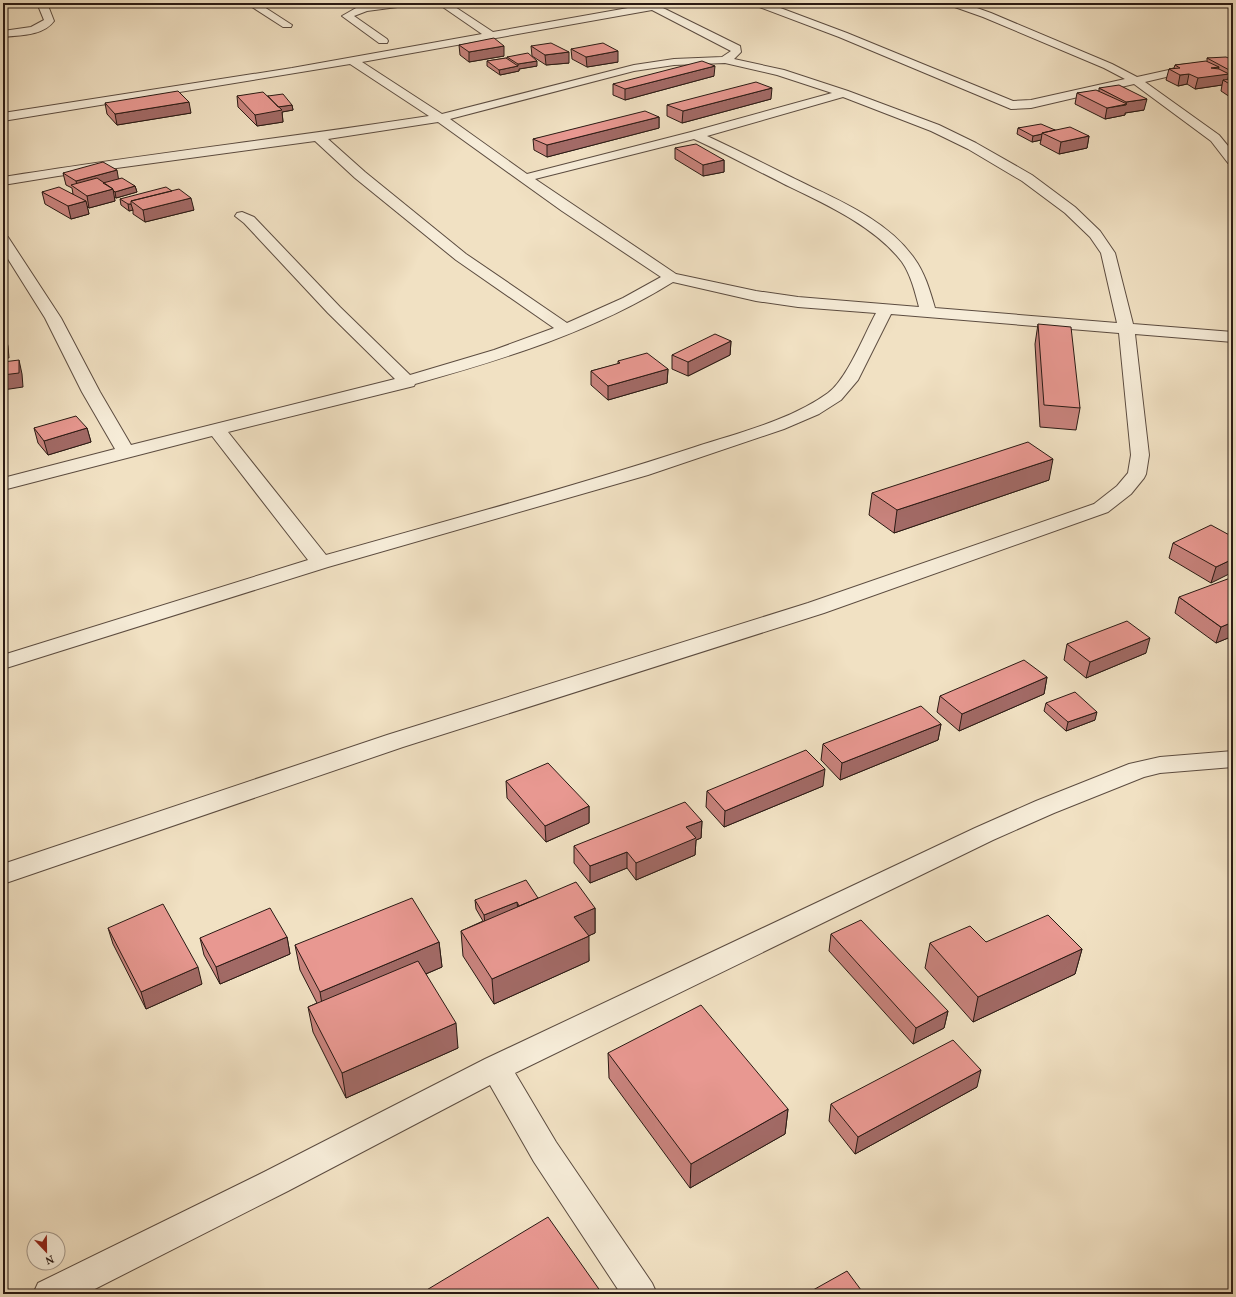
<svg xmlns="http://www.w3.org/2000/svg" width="1236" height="1297" font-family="Vollkorn,serif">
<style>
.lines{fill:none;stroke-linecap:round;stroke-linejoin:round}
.stream{fill:#6e7c75;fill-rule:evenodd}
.minor-casing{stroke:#5c4c40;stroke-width:2}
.minor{fill:#f6ecd8;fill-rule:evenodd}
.wall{fill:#c8837d;stroke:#2a1a14}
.shaded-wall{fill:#a26a66;stroke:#2a1a14}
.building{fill:#e89891;stroke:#2a1a14}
</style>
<rect width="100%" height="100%" fill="#f1e1c3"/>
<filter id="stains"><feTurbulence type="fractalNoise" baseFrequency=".005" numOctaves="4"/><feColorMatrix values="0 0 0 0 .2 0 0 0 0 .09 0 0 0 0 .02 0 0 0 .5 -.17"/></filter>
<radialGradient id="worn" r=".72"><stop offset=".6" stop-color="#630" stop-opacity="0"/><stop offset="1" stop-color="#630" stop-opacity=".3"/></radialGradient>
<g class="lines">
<path class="stream" d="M 1214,3 L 1221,3 L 1231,6 L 1233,11 L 1229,8 Z"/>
<defs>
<path id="minor" d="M 37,3 L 47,3 L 54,21 C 43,36 20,35 3,37 L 3,31 L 31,27 L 44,20 Z
M 246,3 L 258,3 L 292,25 L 291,27 L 283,27 Z
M 381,3 L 410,3 L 405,6 L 367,11 L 354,16 L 387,39 L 388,41 L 387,43 L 379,43 L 342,16 L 356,8 Z
M 437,3 L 449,3 L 493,32 L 656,3 L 671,3 L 671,6 L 663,8 L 740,46 L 741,52 L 734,59 L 784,70 L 848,91 L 939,125 L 976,143 L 1032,175 L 1075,207 L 1100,231 L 1115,253 L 1133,324 L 1233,332 L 1233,342 L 1135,334 L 1149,455 L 1146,474 L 1144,478 L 1131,494 L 1108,512 L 824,613 L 403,747 L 3,884 L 3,864 L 387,735 L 808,603 L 1094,504 L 1117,486 L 1128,473 L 1131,455 L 1119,333 L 891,314 L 858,380 L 841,400 L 819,414 L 784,429 L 648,475 L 328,567 L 3,669 L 3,655 L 308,560 L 212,436 L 3,490 L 3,478 L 115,449 L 82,392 L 45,318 L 3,251 L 3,236 L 8,237 L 61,318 L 100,392 L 131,445 L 395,379 L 328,313 L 244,223 L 235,216 L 237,213 L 242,212 L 254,217 L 340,307 L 410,375 L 494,350 L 554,328 L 456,260 L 355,178 L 315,141 L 58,176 L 3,185 L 3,177 C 145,154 287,138 429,116 L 350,64 L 3,121 L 3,113 L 292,68 L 482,34 ZM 652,10 L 731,51 L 722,57 L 674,59 L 634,65 L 442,114 L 362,62 ZM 725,63 L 777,75 L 832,93 L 691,132 L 527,174 L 450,119 L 634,71 L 674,65 ZM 843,97 L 931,131 L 968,149 L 1022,181 L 1065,213 L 1090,237 L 1101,253 L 1117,323 L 935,308 C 930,291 925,273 914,258 C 886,218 833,198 791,177 C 763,163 735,149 707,136 ZM 438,122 L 562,211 L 661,277 L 623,298 L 567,323 L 466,254 L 365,172 L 328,139 ZM 694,139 C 724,153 754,169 784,184 C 823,203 875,226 902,262 C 911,275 915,292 919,307 L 798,297 L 756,291 L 676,274 L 535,179 ZM 673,282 L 756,301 L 798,307 L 876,313 C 864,335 847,379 828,393 C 791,420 738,433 695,447 C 573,487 449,520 326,555 L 228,432 L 414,386 L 415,384 C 504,359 595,331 673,282 Z
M 753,3 L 767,3 L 847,33 L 1013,101 L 1031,100 L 1125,79 L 1104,68 L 983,17 L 949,5 L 948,3 L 963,3 L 991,13 L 1112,64 L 1137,77 L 1196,64 L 1200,65 L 1202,67 L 1200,69 L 1145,82 L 1219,135 L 1233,152 L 1233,164 L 1228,163 L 1211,141 L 1134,84 L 1031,108 L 1011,109 L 839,37 L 754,5 Z
M 1233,751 L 1233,767 L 1160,773 L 1144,777 L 1054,813 L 993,840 L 515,1073 L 556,1142 L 652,1283 L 657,1294 L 621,1294 L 534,1162 L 490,1085 L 288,1191 L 85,1294 L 33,1294 L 38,1283 L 266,1171 L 485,1059 L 975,828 L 1036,801 L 1129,764 L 1160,757 Z"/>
</defs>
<use href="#minor" class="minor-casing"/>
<use href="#minor" class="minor"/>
</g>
<path class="wall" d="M 459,45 L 504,56 L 469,62 L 460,55 Z
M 531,46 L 569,63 L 546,65 L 532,56 Z
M 571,49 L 618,62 L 587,67 L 572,59 Z
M 507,57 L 537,66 L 519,69 L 519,71 L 500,75 L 487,66 L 487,61 L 507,58 Z
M 1207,58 L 1233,60 L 1233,99 L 1221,91 L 1222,85 L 1195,89 L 1187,84 L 1178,86 L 1166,80 L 1169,69 L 1174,68 L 1175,65 L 1207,62 Z
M 714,76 L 625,100 L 613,95 L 613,84 Z
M 1099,88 L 1144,110 L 1125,113 L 1125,115 L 1105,119 L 1075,104 L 1077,93 L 1099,91 Z
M 237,96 L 268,96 L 292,105 L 293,110 L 282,112 L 283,122 L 257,126 L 238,107 Z
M 771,99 L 682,123 L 667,116 L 667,105 Z
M 105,103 L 191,113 L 117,125 L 107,114 Z
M 659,117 L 659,128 L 547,157 L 534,150 L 533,139 Z
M 1018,128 L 1055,130 L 1089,136 L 1087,148 L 1059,154 L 1040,144 L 1041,140 L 1032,142 L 1017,134 Z
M 675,148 L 724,160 L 724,172 L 703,176 L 675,159 Z
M 63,173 L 118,179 L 135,186 L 137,192 L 116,198 L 114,197 L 115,201 L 89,208 L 87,206 L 89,214 L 71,219 L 45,204 L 42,192 L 73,194 L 72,188 L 66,185 Z
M 120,199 L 194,210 L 145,222 L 133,214 L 133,210 L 129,211 L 121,205 Z
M 1038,324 L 1080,408 L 1076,430 L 1040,427 L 1035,344 Z
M 731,341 L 730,355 L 688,376 L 672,369 L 672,355 Z
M 618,361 L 668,369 L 667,383 L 608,400 L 591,385 L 591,371 L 618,364 Z
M 34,428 L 87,428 L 91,442 L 48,455 L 38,443 Z
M 1049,480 L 894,533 L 869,515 L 872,493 Z
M 1233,537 L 1211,583 L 1169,558 L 1173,543 Z
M 1179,597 L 1233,636 L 1216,643 L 1175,613 Z
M 1067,644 L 1146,653 L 1086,678 L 1064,660 Z
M 1047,677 L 1044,694 L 959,731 L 937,712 L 940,696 Z
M 1046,703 L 1095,720 L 1066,731 L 1044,711 Z
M 941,724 L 938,740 L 840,780 L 821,760 L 823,744 Z
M 506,781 L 589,806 L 589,823 L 546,842 L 507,798 Z
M 823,786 L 724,827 L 706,807 L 707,791 Z
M 702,821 L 701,838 L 696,840 L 695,855 L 636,880 L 627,868 L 590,883 L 574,863 L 574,846 Z
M 538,898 L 595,908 L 595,933 L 588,936 L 589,961 L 494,1004 L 463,956 L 461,931 L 483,921 L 476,909 L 475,900 Z
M 108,928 L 202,984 L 146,1009 L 113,944 Z
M 831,934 L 948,1011 L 944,1028 L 913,1044 L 829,951 Z
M 287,937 L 290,954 L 220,984 L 204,955 L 200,938 Z
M 439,942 L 442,967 L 426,974 L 458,1048 L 346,1098 L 313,1032 L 308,1007 L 317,1003 L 300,970 L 295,945 Z
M 986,942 L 1082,949 L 1075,974 L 973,1022 L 925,968 L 930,943 Z
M 608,1053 L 788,1109 L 785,1134 L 690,1188 L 609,1078 Z
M 977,1087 L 855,1154 L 829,1121 L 831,1104 Z"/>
<path class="shaded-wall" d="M 504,46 L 504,56 L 469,62 L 469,52 Z
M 618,51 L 618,62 L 587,67 L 586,57 Z
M 569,52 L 569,63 L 546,65 L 545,55 Z
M 537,61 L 537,66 L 519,69 L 519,71 L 500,75 L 499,70 L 518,66 L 518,64 Z
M 715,66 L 714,76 L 625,100 L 625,89 Z
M 1219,67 L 1217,75 L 1229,74 L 1227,82 L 1223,80 L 1222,85 L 1195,89 L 1198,78 L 1211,68 Z
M 1231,71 L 1233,71 L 1233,82 L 1228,82 Z
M 1189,74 L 1187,84 L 1178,86 L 1180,75 Z
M 772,88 L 771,99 L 682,123 L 683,111 Z
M 1147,99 L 1144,110 L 1125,113 L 1125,115 L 1105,119 L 1107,108 L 1126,105 L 1126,102 Z
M 189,102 L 191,113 L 117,125 L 115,114 Z
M 292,105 L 293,110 L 282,112 L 283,122 L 257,126 L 255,115 L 276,107 Z
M 659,117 L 659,128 L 547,157 L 547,145 Z
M 1042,134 L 1041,140 L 1032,142 L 1033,136 Z
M 1089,136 L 1087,148 L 1059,154 L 1061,142 Z
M 724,160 L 724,172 L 703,176 L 703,165 Z
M 117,170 L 119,182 L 78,190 L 76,181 Z
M 135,186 L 137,192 L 116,198 L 115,192 Z
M 113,189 L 115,201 L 89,208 L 87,196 Z
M 191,198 L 194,210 L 145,222 L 143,210 Z
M 86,201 L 89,214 L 71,219 L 68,206 Z
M 128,204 L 131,204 L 133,210 L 129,211 Z
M 4,332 L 8,346 L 9,358 L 3,358 L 3,344 Z
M 731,341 L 730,355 L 688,376 L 688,362 Z
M 19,360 L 22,374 L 23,387 L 3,390 L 3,375 Z
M 668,369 L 667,383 L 608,400 L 608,386 Z
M 87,428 L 91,442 L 48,455 L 44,441 Z
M 1053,459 L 1049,480 L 894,533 L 897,510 Z
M 1233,559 L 1233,572 L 1211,583 L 1216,567 Z
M 1233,622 L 1233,636 L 1216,643 L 1221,627 Z
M 1150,638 L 1146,653 L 1086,678 L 1090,662 Z
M 1047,677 L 1044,694 L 959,731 L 962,714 Z
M 1097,712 L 1095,720 L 1066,731 L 1068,722 Z
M 941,724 L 938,740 L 840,780 L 842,763 Z
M 825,769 L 823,786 L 724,827 L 725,811 Z
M 589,806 L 589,823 L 546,842 L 545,826 Z
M 702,821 L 701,838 L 696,840 L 695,855 L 636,880 L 636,863 L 686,827 Z
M 627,852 L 627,868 L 590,883 L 590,866 Z
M 517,902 L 518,911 L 485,924 L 484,915 Z
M 595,908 L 595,933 L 575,942 L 574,917 Z
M 589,936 L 589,961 L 494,1004 L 492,979 Z
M 287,937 L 290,954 L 220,984 L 216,967 Z
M 439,942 L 442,967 L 324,1017 L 320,992 Z
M 1082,949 L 1075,974 L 973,1022 L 978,997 Z
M 198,967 L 202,984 L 146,1009 L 141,992 Z
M 948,1011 L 944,1028 L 913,1044 L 916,1028 Z
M 456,1023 L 458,1048 L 346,1098 L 342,1073 Z
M 981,1070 L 977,1087 L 855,1154 L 858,1137 Z
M 788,1109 L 785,1134 L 690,1188 L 691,1164 Z"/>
<path class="building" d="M 494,38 L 504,46 L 469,52 L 459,45 Z
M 551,43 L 569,52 L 545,55 L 531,46 Z
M 603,43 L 618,51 L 586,57 L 571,49 Z
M 528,53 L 537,61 L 518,64 L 507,57 Z
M 1226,57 L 1233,60 L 1233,71 L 1231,71 L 1207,58 Z
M 506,58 L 518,66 L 499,70 L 487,61 Z
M 702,61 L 715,66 L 625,89 L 613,84 Z
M 1206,61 L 1219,67 L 1211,68 L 1219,69 L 1229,74 L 1198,78 L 1189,74 L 1180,75 L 1169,69 L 1180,68 L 1175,65 Z
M 1233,79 L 1233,86 L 1223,80 Z
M 756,82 L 772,88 L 683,111 L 667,105 Z
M 1119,85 L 1147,99 L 1126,102 L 1099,88 Z
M 1096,90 L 1127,104 L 1107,108 L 1077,93 Z
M 178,91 L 189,102 L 115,114 L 105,103 Z
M 263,92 L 282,110 L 255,115 L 237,96 Z
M 283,94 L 292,105 L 278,107 L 268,96 Z
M 645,111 L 659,117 L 547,145 L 533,139 Z
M 1041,124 L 1055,130 L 1042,133 L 1042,134 L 1033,136 L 1018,128 Z
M 1070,127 L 1089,136 L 1061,142 L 1042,133 Z
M 696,144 L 724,160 L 703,165 L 675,148 Z
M 103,162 L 117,170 L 76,181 L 63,173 Z
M 97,178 L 113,189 L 87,196 L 71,185 Z
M 122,178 L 135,186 L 115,192 L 113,190 L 113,189 L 103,183 Z
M 59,187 L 86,201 L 68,206 L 42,192 Z
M 166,187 L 172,191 L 131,201 L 131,204 L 128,204 L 120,199 Z
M 179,189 L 191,198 L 143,210 L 131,201 Z
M 1038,324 L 1071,327 L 1080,408 L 1044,405 Z
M 4,332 L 5,344 L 3,344 L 3,333 Z
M 715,334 L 731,341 L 688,362 L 672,355 Z
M 647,353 L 668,369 L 608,386 L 591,371 L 620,363 L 618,361 Z
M 19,360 L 19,373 L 3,375 L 3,362 Z
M 76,416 L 87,428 L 44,441 L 34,428 Z
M 1028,442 L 1053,459 L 897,510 L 872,493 Z
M 1211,525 L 1233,537 L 1233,559 L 1216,567 L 1173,543 Z
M 1233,577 L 1233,622 L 1221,627 L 1179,597 Z
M 1127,621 L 1150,638 L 1090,662 L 1067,644 Z
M 1024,660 L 1047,677 L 962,714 L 940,696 Z
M 1075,692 L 1097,712 L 1068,722 L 1046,703 Z
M 921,706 L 941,724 L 842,763 L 823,744 Z
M 806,750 L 825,769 L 725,811 L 707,791 Z
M 548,763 L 589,806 L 545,826 L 506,781 Z
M 685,802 L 702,821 L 686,827 L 696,838 L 636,863 L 627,852 L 590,866 L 574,846 Z
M 526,880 L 538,898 L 519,906 L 517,902 L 484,915 L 475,900 Z
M 576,882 L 595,908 L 574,917 L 589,936 L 492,979 L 461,931 Z
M 412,898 L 439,942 L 320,992 L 295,945 Z
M 163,904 L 198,967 L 141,992 L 108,928 Z
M 270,908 L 287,937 L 216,967 L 200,938 Z
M 1048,915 L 1082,949 L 978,997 L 930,943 L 970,926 L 986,942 Z
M 861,920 L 948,1011 L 916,1028 L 831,934 Z
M 418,961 L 456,1023 L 342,1073 L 308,1007 Z
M 701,1005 L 788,1109 L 691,1164 L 608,1053 Z
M 953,1040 L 981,1070 L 858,1137 L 831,1104 Z
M 548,1217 L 601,1292 L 597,1294 L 427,1294 L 425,1291 Z
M 847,1271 L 864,1294 L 806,1294 Z"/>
<rect width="1236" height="1297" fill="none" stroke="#f1e1c3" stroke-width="16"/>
<rect x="4" y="4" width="1228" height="1289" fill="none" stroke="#2a1a14" stroke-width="2"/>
<rect x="8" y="8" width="1220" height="1281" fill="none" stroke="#2a1a14"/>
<g transform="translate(46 1251) rotate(158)"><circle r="19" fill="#f6ecd8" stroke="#a4988a"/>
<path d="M0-3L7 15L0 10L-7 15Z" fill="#8f2418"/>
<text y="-6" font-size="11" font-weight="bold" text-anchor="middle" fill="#2a1a14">N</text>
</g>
<rect width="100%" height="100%" filter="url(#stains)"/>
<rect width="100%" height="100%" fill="url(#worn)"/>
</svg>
